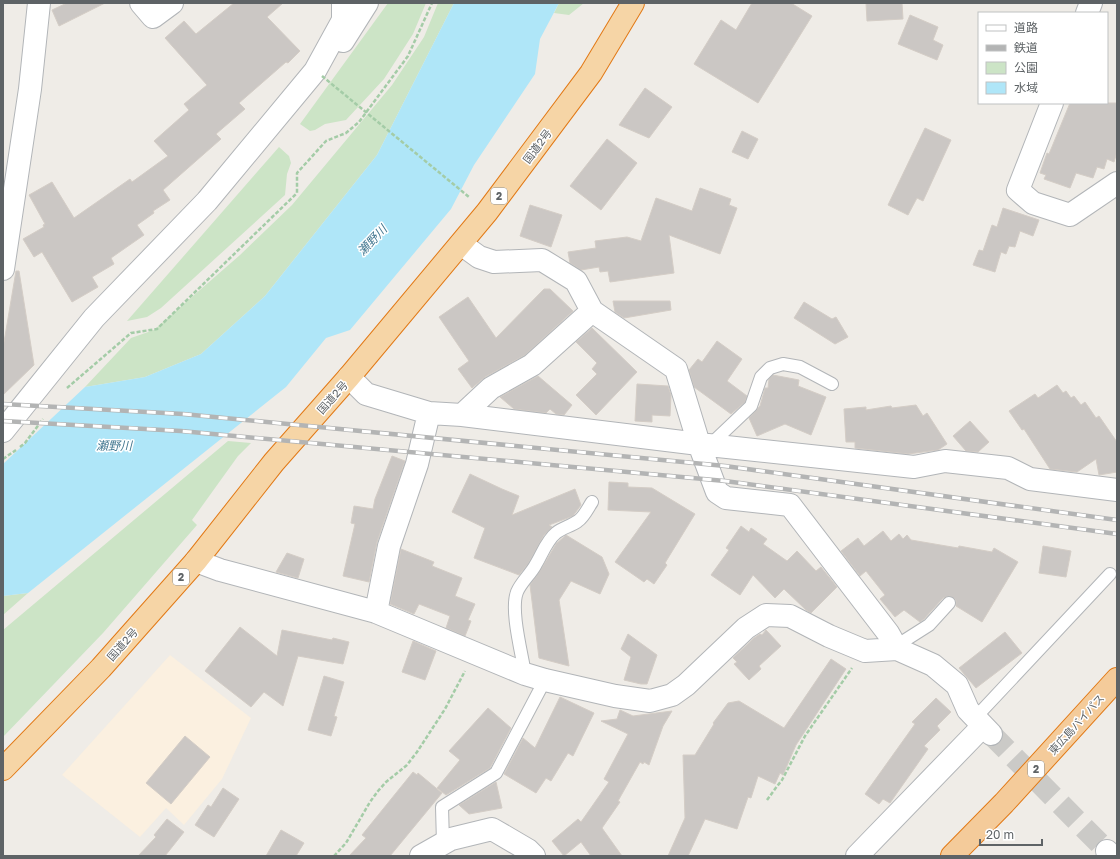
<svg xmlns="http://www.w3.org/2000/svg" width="1120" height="859" font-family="'Golos Text','Noto Sans JP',sans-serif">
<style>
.commercial{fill:#fbf0e0}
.green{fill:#cce4c6}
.water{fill:#afe6f8}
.building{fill:#cbc7c4;stroke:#d4cdc6}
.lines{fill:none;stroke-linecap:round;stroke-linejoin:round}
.minor-tunnel{stroke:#cbcac7;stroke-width:22;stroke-dasharray:22 11;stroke-linecap:butt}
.service-casing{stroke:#b2b5b8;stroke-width:14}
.minor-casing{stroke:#b2b5b8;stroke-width:24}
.trunk-casing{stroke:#e27915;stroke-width:24}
.motorway-casing{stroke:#e27915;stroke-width:24}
.path{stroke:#a4cca7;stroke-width:2.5;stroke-dasharray:4 2;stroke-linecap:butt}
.service{stroke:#fff;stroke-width:12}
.minor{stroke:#fff;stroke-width:22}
.trunk{stroke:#f6d5a6;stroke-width:22}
.motorway{stroke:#f4cb9a;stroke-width:22}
.rail-casing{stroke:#b3b4b4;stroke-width:4.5}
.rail{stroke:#fff;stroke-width:3;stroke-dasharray:9;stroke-linecap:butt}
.path-bridge{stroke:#a4cca7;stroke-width:2.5;stroke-dasharray:4 2;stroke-linecap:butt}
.labels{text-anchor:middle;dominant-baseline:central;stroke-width:3;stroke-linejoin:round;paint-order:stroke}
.shield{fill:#fff;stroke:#8e9294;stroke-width:1}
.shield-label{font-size:10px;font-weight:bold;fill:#5e6366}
.street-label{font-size:11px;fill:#5e6366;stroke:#fff}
.water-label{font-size:12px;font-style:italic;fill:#427790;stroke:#fff}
</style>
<rect width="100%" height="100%" fill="#efece7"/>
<path class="commercial" d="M 170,655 L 251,718 L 222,779 L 184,825 L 166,808 L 140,837 L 62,775 Z"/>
<path class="green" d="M 388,3 L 426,3 L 413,34 L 384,79 L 346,120 L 325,124 L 315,130 L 310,131 L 300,124 Z
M 438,3 L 454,3 L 377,155 L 265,296 L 201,354 L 145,377 L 85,387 L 131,338 L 154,330 L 240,255 L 292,205 L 392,85 L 424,37 Z
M 559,3 L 584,3 L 569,15 L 554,13 Z
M 279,147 L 289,156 L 291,163 L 287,174 L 285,195 L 161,308 L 147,317 L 127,321 Z
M 228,441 L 251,443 L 238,456 L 192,520 L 197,525 L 103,633 L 3,737 L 3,630 Z
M 28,593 L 3,615 L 3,596 Z"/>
<path class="water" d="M 454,3 L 559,3 L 540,39 L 535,74 L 474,165 L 451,209 L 350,330 L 326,338 L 286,387 L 28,593 L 3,596 L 3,464 L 85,387 L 145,377 L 201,354 L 265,296 L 377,155 Z"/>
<path class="building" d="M 67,3 L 105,3 L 59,26 L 52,10 Z
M 234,3 L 283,3 L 267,17 L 300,51 L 288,63 L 286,62 L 239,103 L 245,109 L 216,134 L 221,139 L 163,190 L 170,200 L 153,211 L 154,213 L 137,225 L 144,235 L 111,258 L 114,264 L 92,277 L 98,287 L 72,302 L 42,252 L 34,257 L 23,239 L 44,227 L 43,225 L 45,224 L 29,195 L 52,182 L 74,218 L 130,179 L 132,182 L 168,156 L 154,141 L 189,110 L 184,104 L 207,85 L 165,38 L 184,21 L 196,34 Z
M 752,3 L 791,3 L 812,16 L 758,103 L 694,64 L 721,20 L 736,30 Z
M 866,3 L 902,3 L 903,19 L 867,21 Z
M 910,15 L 938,27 L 933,40 L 943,45 L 937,60 L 898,44 Z
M 645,88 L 672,107 L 649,138 L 619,125 Z
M 1070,103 L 1117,103 L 1117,152 L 1114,162 L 1107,159 L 1104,169 L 1097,167 L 1093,178 L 1076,173 L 1070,188 L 1044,179 L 1046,175 L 1040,173 L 1047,153 L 1049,154 Z
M 925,128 L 951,140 L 923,201 L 917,198 L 908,215 L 888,205 Z
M 742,131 L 758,139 L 748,159 L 732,152 Z
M 607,139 L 637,163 L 601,210 L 570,186 Z
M 700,188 L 731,199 L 729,205 L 737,208 L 720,254 L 669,235 L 674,273 L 610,282 L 608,271 L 600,272 L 599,267 L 581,270 L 570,263 L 568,252 L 596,248 L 595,241 L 627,237 L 641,241 L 656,198 L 692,211 Z
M 530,205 L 562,215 L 551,247 L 520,236 Z
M 1003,208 L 1039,220 L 1033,236 L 1020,231 L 1015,247 L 1009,246 L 1006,254 L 1001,252 L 995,272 L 973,265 L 979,250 L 983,251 L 992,225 L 997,227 Z
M 16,271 L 19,271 L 34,365 L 3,395 L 3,348 Z
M 544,289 L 550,289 L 573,311 L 525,355 L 485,377 L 472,388 L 458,369 L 469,361 L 439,317 L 468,297 L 496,338 Z
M 613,301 L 670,301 L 671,310 L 624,318 L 615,312 Z
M 804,302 L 832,319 L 836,317 L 848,337 L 835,344 L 794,318 Z
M 592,328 L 637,372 L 596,415 L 576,395 L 597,374 L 592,369 L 597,363 L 576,342 Z
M 717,341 L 742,359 L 727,381 L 747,396 L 745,402 L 731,414 L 694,387 L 689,370 L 698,359 L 702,362 Z
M 773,375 L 799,380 L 798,386 L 826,397 L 811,435 L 785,424 L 757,436 L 749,418 L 760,406 L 765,388 L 768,388 L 769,379 Z
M 538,376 L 572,405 L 564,415 L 556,414 L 550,409 L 546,413 L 514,409 L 500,397 Z
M 637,384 L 668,386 L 671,395 L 670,416 L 652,415 L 652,422 L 635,421 Z
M 1057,385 L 1063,393 L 1066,391 L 1071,398 L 1074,396 L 1081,405 L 1085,402 L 1096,418 L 1099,416 L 1117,442 L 1117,472 L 1099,475 L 1096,459 L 1077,472 L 1050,469 L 1024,429 L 1022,430 L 1009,411 L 1035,394 L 1038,398 Z
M 916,405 L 923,416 L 927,413 L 947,444 L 938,450 L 908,454 L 855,448 L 855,442 L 846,442 L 844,409 L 866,407 L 866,410 L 891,406 L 892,408 Z
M 970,421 L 989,442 L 978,452 L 966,451 L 953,436 Z
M 392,456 L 405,461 L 377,542 L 369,582 L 343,576 L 355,524 L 351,523 L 354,506 L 373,509 L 375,499 Z
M 470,474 L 502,489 L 519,496 L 512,515 L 575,489 L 581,505 L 573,516 L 549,525 L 552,527 L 544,535 L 528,564 L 519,575 L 474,558 L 485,528 L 452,512 Z
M 609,482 L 628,483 L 628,487 L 652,488 L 695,514 L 665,563 L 667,565 L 654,584 L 647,579 L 644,582 L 615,562 L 651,512 L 608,510 Z
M 741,526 L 749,532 L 751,528 L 767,539 L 763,544 L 787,561 L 797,551 L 816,571 L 821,567 L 837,587 L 811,613 L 806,610 L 784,589 L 775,598 L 753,575 L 740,595 L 711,575 L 729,550 L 726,548 Z
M 883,531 L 891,541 L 899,534 L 903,539 L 907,535 L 911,540 L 958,548 L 959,546 L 992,552 L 994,548 L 1018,562 L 982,622 L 956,606 L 956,600 L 950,596 L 943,598 L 924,619 L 920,622 L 904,610 L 895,617 L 880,599 L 885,595 L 866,571 L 860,576 L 841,551 L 858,538 L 864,546 Z
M 566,535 L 602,557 L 609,574 L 600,594 L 571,581 L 559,600 L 569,666 L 539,658 L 530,585 L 540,571 L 556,544 Z
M 1043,546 L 1071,551 L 1066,577 L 1039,573 Z
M 401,549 L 434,562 L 432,566 L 462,578 L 455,596 L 475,604 L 468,620 L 471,621 L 465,636 L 446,628 L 450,616 L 419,604 L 414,614 L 390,604 Z
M 287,553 L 304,559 L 298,578 L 276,572 Z
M 240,627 L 277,656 L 282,630 L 332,640 L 333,638 L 349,642 L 343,664 L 298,656 L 283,706 L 264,692 L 251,707 L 205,671 Z
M 766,630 L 781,646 L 759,666 L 761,669 L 749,680 L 734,664 L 737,662 L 733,658 L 754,638 L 760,634 L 762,635 Z
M 1005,632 L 1022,653 L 976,688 L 959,668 Z
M 628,634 L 657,655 L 647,684 L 641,684 L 624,680 L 631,657 L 621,649 Z
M 413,641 L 436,651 L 425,680 L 402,672 Z
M 831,659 L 846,669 L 796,745 L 783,775 L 780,773 L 775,784 L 758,776 L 751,798 L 748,797 L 737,829 L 705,819 L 688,856 L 668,856 L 685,818 L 683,755 L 695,755 L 714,724 L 713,723 L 728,703 L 739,701 L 784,728 Z
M 324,676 L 344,682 L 334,716 L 337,717 L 331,736 L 308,730 Z
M 560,697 L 594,713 L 573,756 L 568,753 L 551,781 L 546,778 L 536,793 L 504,774 L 523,738 L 535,748 Z
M 936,698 L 951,712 L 937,726 L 940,730 L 924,746 L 928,749 L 890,803 L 883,799 L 879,804 L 865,794 L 915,724 L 912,722 Z
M 488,708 L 511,728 L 490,768 L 446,795 L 437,788 L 460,760 L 449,751 Z
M 620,710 L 633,716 L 672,711 L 663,726 L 649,765 L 644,762 L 643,764 L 640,762 L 618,801 L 620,802 L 602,828 L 622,856 L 591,856 L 581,842 L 564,856 L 552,841 L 578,819 L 581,822 L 609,782 L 604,779 L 628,734 L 601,721 L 617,719 Z
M 185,736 L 210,757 L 171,804 L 146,783 Z
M 413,772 L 417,775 L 418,773 L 442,793 L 390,856 L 349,856 L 366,838 L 362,835 Z
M 496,782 L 502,808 L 469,814 L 459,805 Z
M 223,788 L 239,799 L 214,837 L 195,825 L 208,805 L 211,807 Z
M 167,819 L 184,832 L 165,856 L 138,856 L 156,837 L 154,835 Z
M 281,830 L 304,843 L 296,856 L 266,856 Z"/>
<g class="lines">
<path class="minor-tunnel" d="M 991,734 L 1107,851"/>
<defs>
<path id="service" d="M 710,445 L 751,406 L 761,377 L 770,368 L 783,364 L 800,367 L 832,384
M 896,646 L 929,625 L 949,603
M 525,674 C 522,654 510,610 517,592 C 521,582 531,574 536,564 C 542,554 547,540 556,533 C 562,528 571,526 578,521 C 584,517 588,508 592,502
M 975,718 L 1110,574
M 443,843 L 442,807 L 496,773 L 545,680"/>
<path id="minor" d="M 141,3 L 153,17 L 172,3
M 1087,13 L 1091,3
M 343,41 L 367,3
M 1052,103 L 1018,190 L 1033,203 L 1070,215 L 1117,183
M 461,244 L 479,257 L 494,262 L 542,260 L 576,281 L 592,311 L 676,369 L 699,444 L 717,492 L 726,498 L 790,505 L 888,633 L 897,649
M 3,269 L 30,89 L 39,3
M 349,377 L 366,394 L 429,413 L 462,415 L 699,444 L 914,467 L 945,461 L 1008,468 L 1030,479 L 1117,490
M 462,415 L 491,388 L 532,365 L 592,311
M 3,431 L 94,318 L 207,201 L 315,71 L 343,20 L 343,3
M 196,561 L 220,570 L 376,612 L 525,674 L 545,680 L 615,696 L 650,701 L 672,695 L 686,685 L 746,628 L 766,615 L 790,616 L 829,636 L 865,651 L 897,649 L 933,665 L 957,685 L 968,710 L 991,734
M 376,612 L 389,546 L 417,464 L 429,413
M 1107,851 L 1112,856
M 421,856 L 451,839 L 492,829 L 528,850 L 534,856
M 857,856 L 983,726"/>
<path id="trunk" d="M 3,769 L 101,668 L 196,561 L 274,462 L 349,377 L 487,212 L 591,73 L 633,3"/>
<path id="motorway" d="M 952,856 L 1004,803 L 1117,679"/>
</defs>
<use href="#service" class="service-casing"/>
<use href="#minor" class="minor-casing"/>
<use href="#trunk" class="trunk-casing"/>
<use href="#motorway" class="motorway-casing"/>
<path class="path" d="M 67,388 L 131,333 L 157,329 L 297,193 L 297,173 L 326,141 L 346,133 L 359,122 L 408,56 L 432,3
M 20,447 L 25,443 L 43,419
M 3,459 L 16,450
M 767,800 L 775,789 L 782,780 L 805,736 L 852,668
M 334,856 L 346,843 L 370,802 L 378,791 L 386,782 L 407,765 L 417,752 L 445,709 L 465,671"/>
<use href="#service" class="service"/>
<use href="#minor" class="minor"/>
<use href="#trunk" class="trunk"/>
<use href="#motorway" class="motorway"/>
<defs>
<path id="rail" d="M 3,404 L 183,414 L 725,466 L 1117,520
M 3,421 L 181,431 L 725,481 L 1117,534"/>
</defs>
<use href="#rail" class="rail-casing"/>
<use href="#rail" class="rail"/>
<path class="path-bridge" d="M 322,76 L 469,197"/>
</g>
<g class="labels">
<g class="shield">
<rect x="491" y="188" width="16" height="16" rx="3"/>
<rect x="173" y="569" width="16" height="16" rx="3"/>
<rect x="1028" y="761" width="16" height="16" rx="3"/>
</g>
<g class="shield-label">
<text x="499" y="196">2</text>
<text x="181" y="577">2</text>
<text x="1036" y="769">2</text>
</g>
<g class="street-label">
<text transform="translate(537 146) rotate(-53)">国道2号</text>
<text transform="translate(332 397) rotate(-48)">国道2号</text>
<text transform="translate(122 644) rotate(-48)">国道2号</text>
<text transform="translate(1076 724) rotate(-48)">東広島バイパス</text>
</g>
<g class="water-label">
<text transform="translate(372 240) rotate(-47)">瀬野川</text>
<text x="114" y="445">瀬野川</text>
</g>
</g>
<rect width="1120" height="859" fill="none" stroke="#5e6366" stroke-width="8"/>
<rect x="978" y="12" width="130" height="92" fill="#ffffff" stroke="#bfc1c2"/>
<rect x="986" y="25" width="20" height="6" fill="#ffffff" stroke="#bfc1c2"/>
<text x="1014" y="32" font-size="12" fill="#5e6366">道路</text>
<rect x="986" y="45" width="20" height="6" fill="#b3b4b4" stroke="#bfc1c2"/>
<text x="1014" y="52" font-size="12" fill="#5e6366">鉄道</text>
<rect x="986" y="62" width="20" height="12" fill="#cce4c6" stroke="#bfc1c2"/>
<text x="1014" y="72" font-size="12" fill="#5e6366">公園</text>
<rect x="986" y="82" width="20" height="12" fill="#afe6f8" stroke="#bfc1c2"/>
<text x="1014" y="92" font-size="12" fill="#5e6366">水域</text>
<path d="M980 839v6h62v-6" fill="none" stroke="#5e6366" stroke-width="2"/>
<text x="986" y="839" font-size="12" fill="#5e6366" stroke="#ffffff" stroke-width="3" paint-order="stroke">20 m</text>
</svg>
